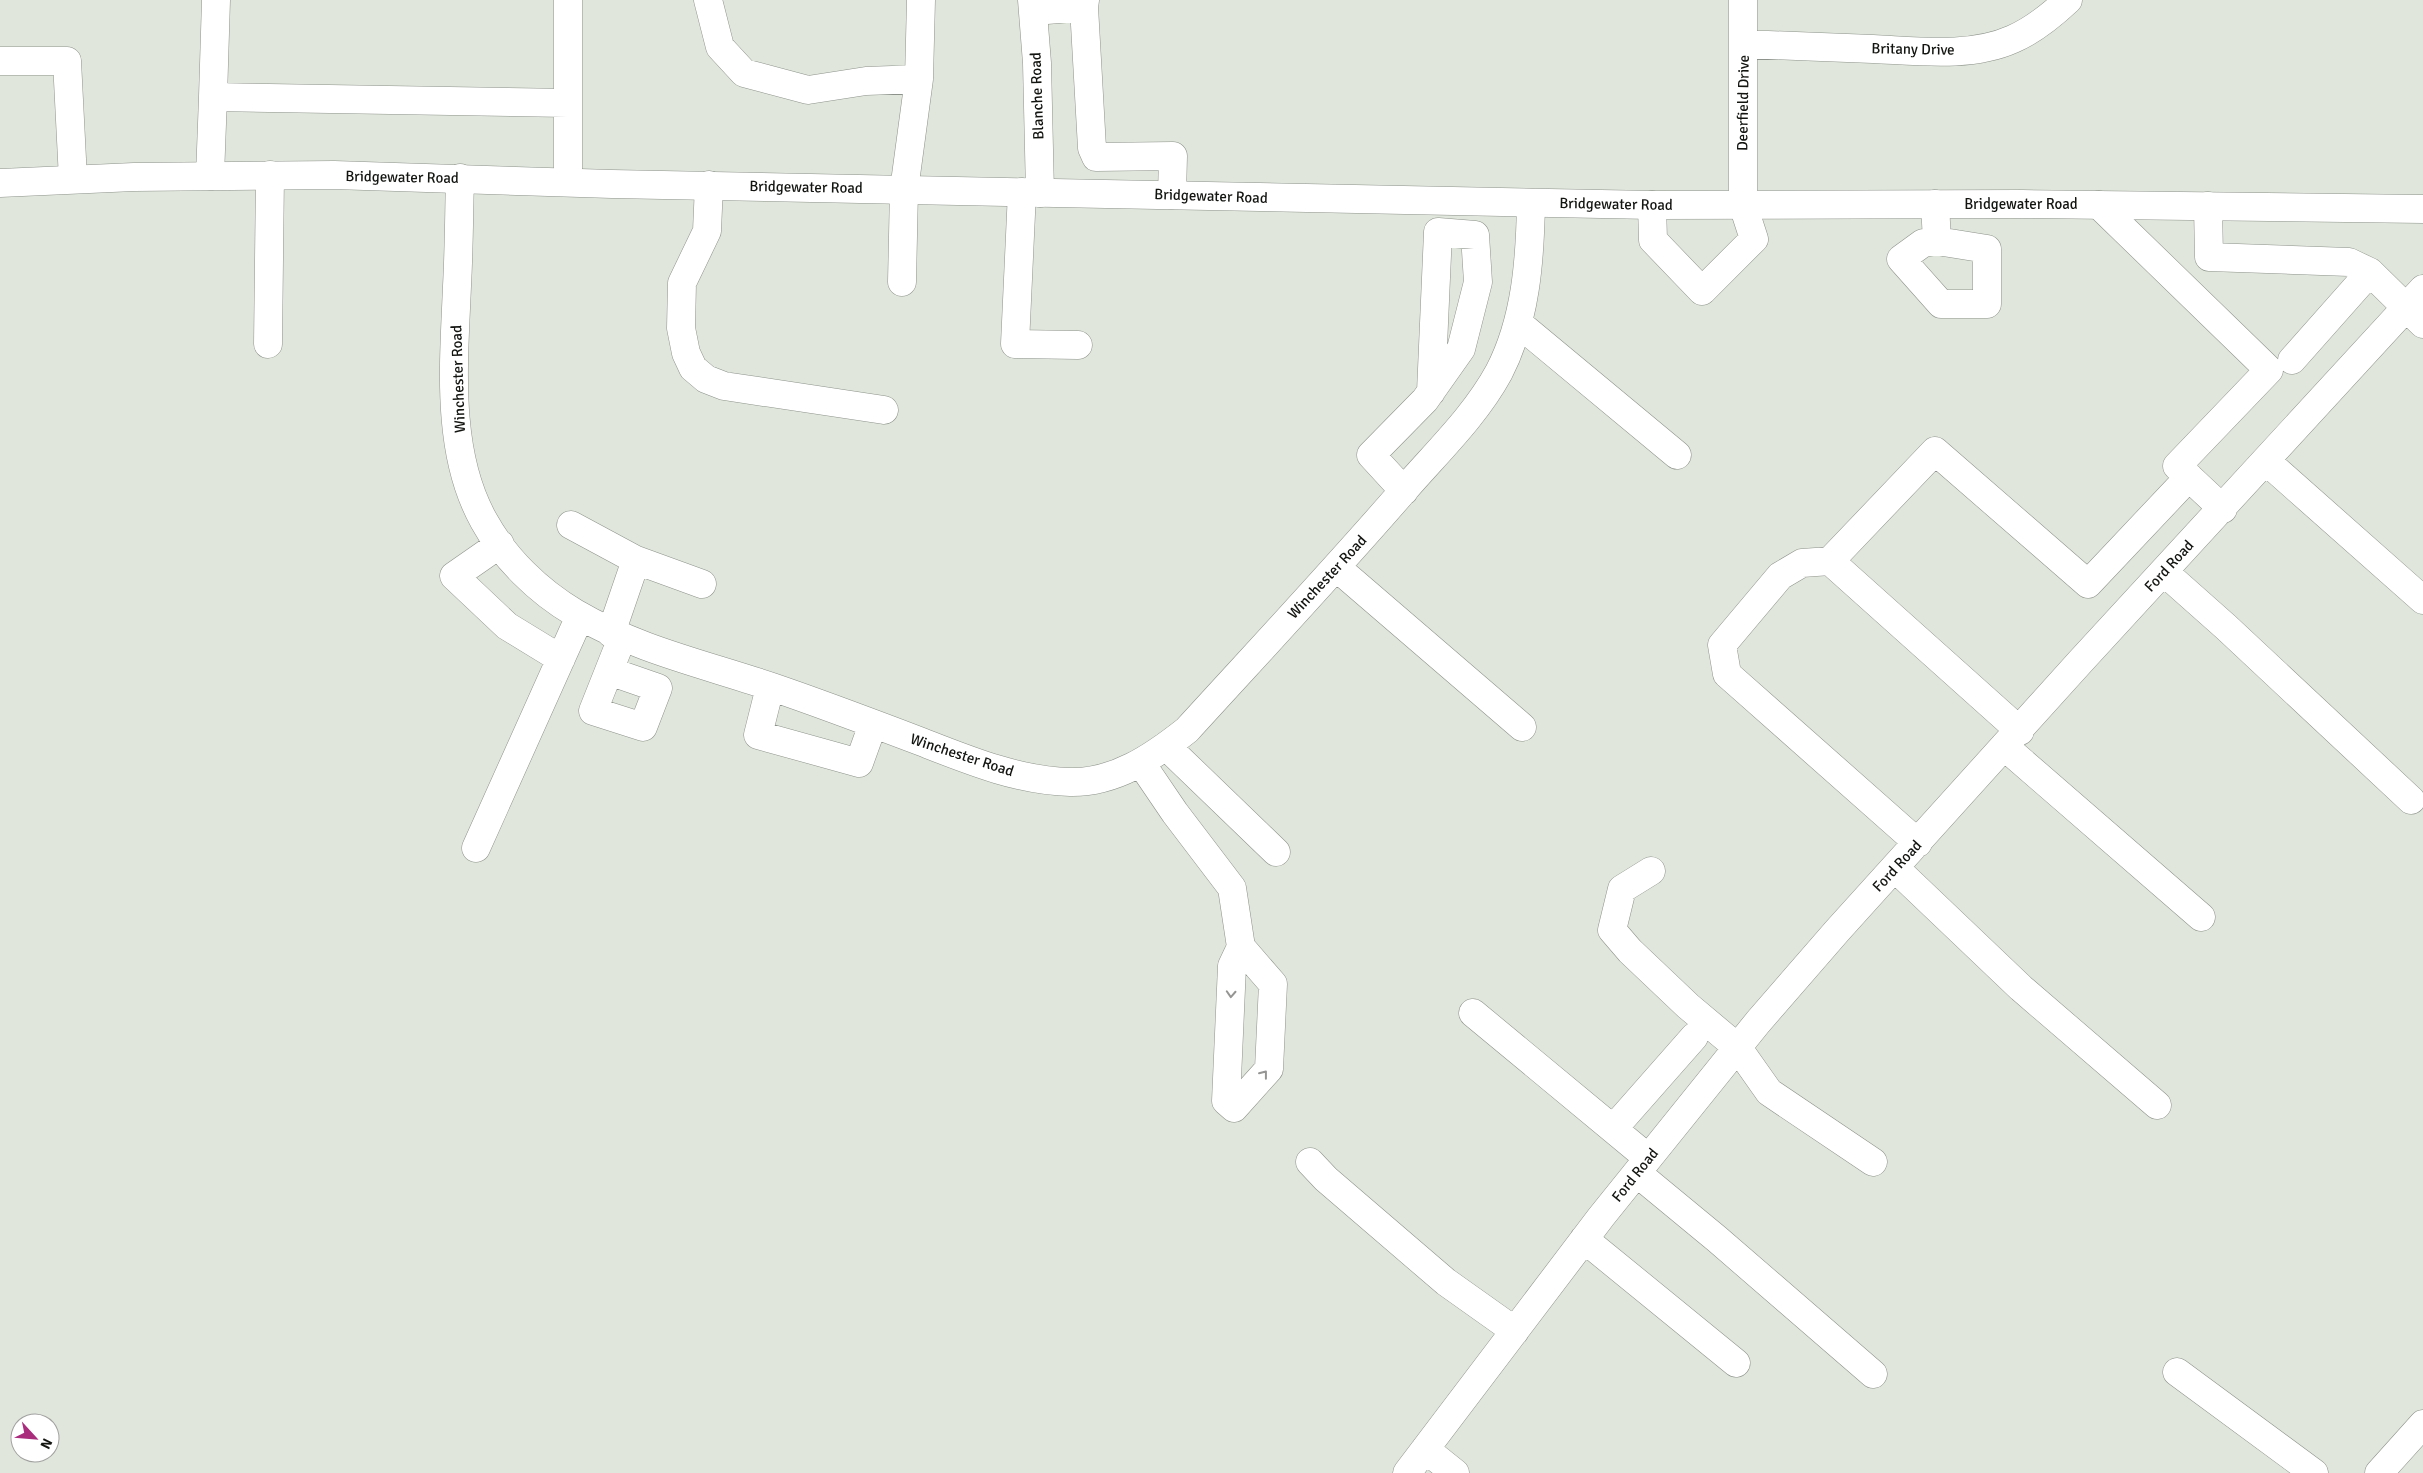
<svg xmlns="http://www.w3.org/2000/svg" width="2423" height="1473" font-family="Signika,sans-serif">
<style>
.lines{fill:none;stroke-linecap:round;stroke-linejoin:round}
.minor-casing{stroke:#8d938a;stroke-width:29}
.major-casing{stroke:#8d938a;stroke-width:29}
.minor{stroke:#fff;stroke-width:28}
.major{stroke:#fff;stroke-width:28}
.oneway{stroke:#959694}
.labels{text-anchor:middle;dominant-baseline:central;stroke-width:5;stroke-linejoin:round;paint-order:stroke}
.street-label{font-size:15px;fill:#131511;stroke:#fff}
</style>
<rect width="100%" height="100%" fill="#e0e6dc"/>
<g class="lines">
<defs>
<path id="minor" d="M 708,0 L 720,47 L 744,73 L 808,90 L 866,81 L 919,79 L 904,190 L 902,282
M 1032,0 L 1037,63 L 1040,193
M 1084,7 L 1092,148 L 1096,157 L 1173,156 L 1172,195
M 1034,11 L 1084,7 L 1085,0
M 1744,44 C 1787,46 1830,47 1873,49 C 1918,51 1971,58 2013,39 C 2034,30 2052,15 2068,0
M 0,61 L 67,61 L 73,179
M 919,79 L 921,0
M 213,97 L 216,0
M 568,103 L 568,0
M 210,176 L 213,97 L 568,103 L 568,182
M 460,178 C 459,214 459,250 457,286 C 454,362 445,452 484,521 C 505,559 538,591 575,613 C 638,650 704,664 772,687 C 822,704 872,723 922,742 C 968,760 1019,781 1070,782 C 1115,783 1153,757 1187,730 C 1260,650 1334,571 1405,489 C 1438,451 1475,416 1499,372 C 1526,320 1530,260 1531,203
M 709,185 L 707,231 L 682,283 L 681,328 L 686,353 L 693,368 L 706,379 L 724,386 L 884,410
M 1022,192 L 1015,344 L 1078,345
M 1935,204 L 1937,241 L 1987,249 L 1987,304 L 1941,304 L 1901,259 L 1923,243 L 1937,241
M 1652,205 L 1653,240 L 1702,291 L 1754,239 L 1743,205 L 1743,0
M 2099,205 L 2269,370 L 2177,466 L 2223,509
M 2208,206 L 2209,257 L 2349,262 L 2370,272 L 2423,324
M 1518,323 L 1677,455
M 268,344 L 270,175
M 2292,360 L 2370,272
M 2266,461 L 2423,600
M 1404,491 L 1371,455 L 1425,400 L 1461,349 L 1478,282 L 1475,235 L 1438,232 L 1431,392
M 571,525 L 636,560
M 500,544 L 454,576 L 507,626 L 561,659
M 1830,561 L 1802,563 L 1780,576 L 1722,645 L 1727,674 L 1918,843
M 1336,567 L 1522,727
M 2164,572 L 2226,627 L 2411,800
M 611,633 L 636,560 L 702,584
M 609,671 L 658,688 L 643,727 L 593,711 L 622,638
M 770,687 L 758,735 L 859,763 L 873,724
M 2020,731 L 1830,561 L 1935,451 L 2088,584 L 2189,477
M 1166,746 L 1276,852
M 2005,747 L 2201,917
M 1141,763 L 1175,813 L 1232,888 L 1241,947 L 1232,966 L 1226,1101 L 1234,1108 L 1269,1069 L 1273,984 L 1241,947
M 476,848 L 580,616
M 1895,868 L 2021,988 L 2157,1105
M 1651,871 L 1622,889 L 1612,930 L 1630,951 L 1688,1006 L 1738,1048 L 1769,1092 L 1873,1162
M 1473,1013 L 1648,1158
M 1613,1129 L 1694,1037
M 1310,1162 L 1326,1179 L 1446,1282 L 1515,1331
M 1637,1173 L 1717,1239 L 1873,1374
M 1584,1239 L 1736,1363
M 2177,1372 L 2314,1473
M 1425,1449 L 1455,1473
M 1407,1473 L 1601,1217 L 1758,1022 L 1837,931 L 2080,662 L 2423,289
M 2379,1473 L 2423,1424"/>
<path id="major" d="M 0,183 L 134,177 L 334,175 L 612,184 L 1652,205 L 2022,204 L 2423,209"/>
</defs>
<use href="#minor" class="minor-casing"/>
<use href="#major" class="major-casing"/>
<use href="#minor" class="minor"/>
<use href="#major" class="major"/>
</g>
<defs><path id="oneway-chevron" d="M-2-3.5L2.5 0L-2 3.5" fill="none" stroke-width="1.6" stroke-linecap="round" stroke-linejoin="round" transform="scale(1.25)"/></defs>
<g class="oneway">
<use href="#oneway-chevron" transform="translate(1231 994) rotate(93)"/>
<use href="#oneway-chevron" transform="translate(1264 1074) rotate(-52)"/>
</g>
<g class="labels">
<g class="street-label">
<text transform="translate(1913 49) rotate(1)">Britany Drive</text>
<text transform="translate(1037 96) rotate(-92)">Blanche Road</text>
<text transform="translate(1743 103) rotate(-89)">Deerfield Drive</text>
<text transform="translate(402 177) rotate(1)">Bridgewater Road</text>
<text transform="translate(806 187) rotate(1)">Bridgewater Road</text>
<text transform="translate(1211 196) rotate(2)">Bridgewater Road</text>
<text transform="translate(1616 204) rotate(1)">Bridgewater Road</text>
<text x="2021" y="204">Bridgewater Road</text>
<text transform="translate(458 379) rotate(-92)">Winchester Road</text>
<text transform="translate(2169 566) rotate(-47)">Ford Road</text>
<text transform="translate(1327 577) rotate(-47)">Winchester Road</text>
<text transform="translate(962 755) rotate(18)">Winchester Road</text>
<text transform="translate(1897 866) rotate(-47)">Ford Road</text>
<text transform="translate(1635 1175) rotate(-51)">Ford Road</text>
</g>
</g>
<g transform="translate(35 1438) rotate(116)"><circle r="24" fill="#ffffff" stroke="#a1a1a0"/>
<path d="M0-4L9 19L0 12L-9 19Z" fill="#a92c7d"/>
<text y="-8" font-size="14" font-weight="bold" text-anchor="middle" fill="#131511">N</text>
</g>
</svg>
